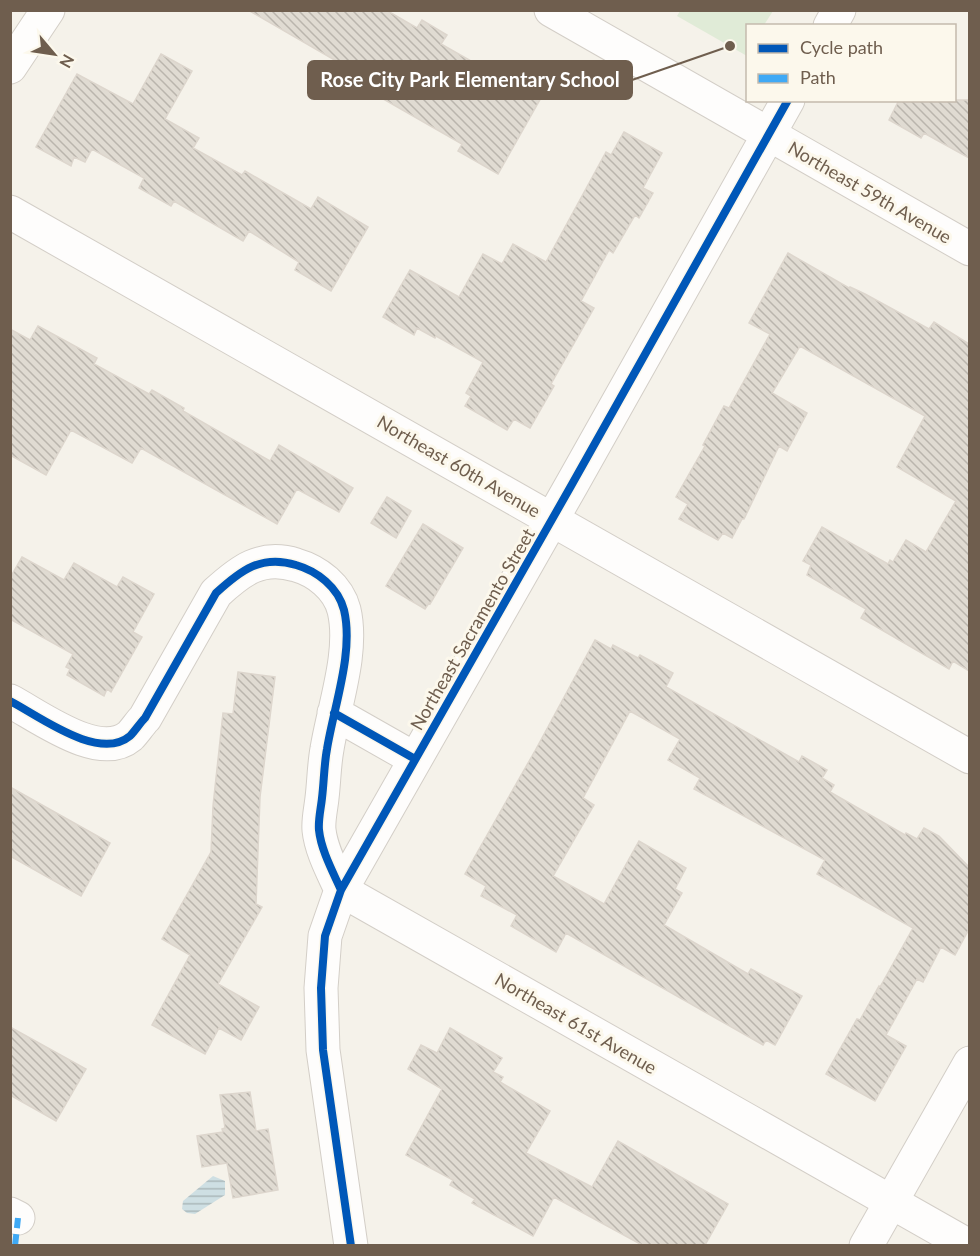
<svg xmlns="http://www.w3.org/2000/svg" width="980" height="1256" font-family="Lato,sans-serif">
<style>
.green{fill:#e0ebd7}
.water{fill:url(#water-rules)}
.building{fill:url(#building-back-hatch);stroke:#ddd6cd;stroke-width:1.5}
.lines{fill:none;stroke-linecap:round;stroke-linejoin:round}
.minor-casing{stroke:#d3cec7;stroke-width:35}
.minor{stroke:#fefdfc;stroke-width:33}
.quiet{stroke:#3fa9f5;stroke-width:6;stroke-dasharray:12 6;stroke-linecap:butt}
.cycleway-casing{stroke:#fcf8ec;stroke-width:11}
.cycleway{stroke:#0057b8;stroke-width:8}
.labels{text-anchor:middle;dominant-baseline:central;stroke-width:6;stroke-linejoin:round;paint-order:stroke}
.street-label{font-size:18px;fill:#6f5e4e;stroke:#fcf8ec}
.leader{fill:none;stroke:#6f5e4e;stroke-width:2}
.callout-dot{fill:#6f5e4e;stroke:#fcf8ec;stroke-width:2}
.callout{fill:#6f5e4e;stroke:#6f5e4e;stroke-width:2}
.callout-label{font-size:20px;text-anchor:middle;font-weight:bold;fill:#fff}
</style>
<defs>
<pattern id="water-rules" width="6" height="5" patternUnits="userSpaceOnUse" patternTransform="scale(1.5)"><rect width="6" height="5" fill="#cedfe3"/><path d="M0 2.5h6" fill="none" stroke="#abb8ba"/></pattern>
<pattern id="building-back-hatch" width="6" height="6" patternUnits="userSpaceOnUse" patternTransform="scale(1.5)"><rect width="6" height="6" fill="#e0dbd2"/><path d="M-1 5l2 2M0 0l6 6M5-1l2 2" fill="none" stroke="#bab5ad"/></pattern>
</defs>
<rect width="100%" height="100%" fill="#f5f2ea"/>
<path class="green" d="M 680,11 L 680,10 L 773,11 L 764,25 L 748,26 L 747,56 L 677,16 Z"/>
<path class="water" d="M 213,1176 L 225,1181 L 225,1195 L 195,1214 L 187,1213 L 182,1209 L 183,1201 Z"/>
<path class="building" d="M 248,10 L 386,10 L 417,28 L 422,20 L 447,35 L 441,44 L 492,73 L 497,64 L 528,81 L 524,87 L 542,96 L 498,174 L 458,151 L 462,144 L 378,96 L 383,88 Z
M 161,54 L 192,71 L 165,119 L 199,138 L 193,148 L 242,175 L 245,171 L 311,209 L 318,197 L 368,227 L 331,291 L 295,270 L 299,262 L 249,231 L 243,241 L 174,201 L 171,206 L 139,188 L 144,178 L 92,149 L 85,162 L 74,157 L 71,166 L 36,147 L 77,74 L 133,104 Z
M 899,100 L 969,100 L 969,158 L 924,133 L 921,138 L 889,120 Z
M 624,132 L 662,153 L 643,188 L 653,193 L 639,218 L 635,215 L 613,253 L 609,250 L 581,301 L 594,308 L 551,384 L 554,386 L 530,428 L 514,419 L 507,430 L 465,406 L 471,396 L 466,393 L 483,362 L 436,336 L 435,338 L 417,328 L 414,335 L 383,317 L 410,270 L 459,297 L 483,254 L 502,264 L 513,244 L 546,262 L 606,152 L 611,155 Z
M 788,253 L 849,288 L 850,287 L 865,294 L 929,329 L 934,322 L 969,344 L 969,671 L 953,661 L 949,669 L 861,618 L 866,609 L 807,575 L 811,565 L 803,561 L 822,527 L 888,564 L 890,560 L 893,562 L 906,540 L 926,552 L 956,501 L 897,467 L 925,416 L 800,346 L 772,393 L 807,413 L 787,451 L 779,446 L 744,519 L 742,519 L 732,538 L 723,533 L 718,540 L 679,519 L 688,504 L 676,497 L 705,446 L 703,445 L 724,406 L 729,408 L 770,334 L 749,323 Z
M 38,326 L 97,358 L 94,364 L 149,394 L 152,390 L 184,408 L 183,411 L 270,461 L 279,445 L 353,488 L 339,512 L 297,489 L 277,524 L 141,448 L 132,463 L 71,430 L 46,475 L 10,455 L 10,329 L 30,340 Z
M 387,497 L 411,511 L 396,538 L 371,523 Z
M 423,524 L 463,548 L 430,604 L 429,603 L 425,609 L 386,586 Z
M 22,557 L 64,580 L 74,563 L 117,587 L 123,577 L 154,594 L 133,632 L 142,637 L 111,692 L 107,689 L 104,696 L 67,675 L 70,669 L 66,667 L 73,654 L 10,619 L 10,578 Z
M 595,640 L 611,649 L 613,645 L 638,658 L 640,655 L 673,673 L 666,687 L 799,762 L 802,756 L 827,770 L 822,778 L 834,785 L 830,792 L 905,835 L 906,833 L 917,839 L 924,828 L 939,836 L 969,867 L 969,929 L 955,955 L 941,947 L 923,982 L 917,979 L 886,1035 L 906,1046 L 875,1101 L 826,1074 L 857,1019 L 860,1020 L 879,986 L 880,987 L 913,928 L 817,874 L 825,860 L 694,789 L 700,778 L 668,760 L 680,739 L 630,711 L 583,798 L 594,805 L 553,876 L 604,904 L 639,841 L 686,868 L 675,889 L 682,893 L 664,925 L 748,974 L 751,969 L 802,996 L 775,1045 L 766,1040 L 763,1045 L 566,933 L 556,952 L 511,926 L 517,915 L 481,896 L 486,886 L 465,874 L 536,749 Z
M 238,672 L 275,677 L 260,797 L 256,904 L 262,907 L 218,984 L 259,1007 L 241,1040 L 219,1028 L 205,1054 L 152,1025 L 190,955 L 162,939 L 211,852 L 213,806 L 223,713 L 233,714 Z
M 10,787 L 110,843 L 81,896 L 10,856 Z
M 10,1027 L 86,1069 L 56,1121 L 10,1095 Z
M 450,1028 L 502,1058 L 493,1072 L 503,1077 L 500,1082 L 550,1111 L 526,1153 L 592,1187 L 618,1141 L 728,1204 L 705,1245 L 642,1245 L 554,1197 L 533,1236 L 472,1203 L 475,1199 L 450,1185 L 453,1180 L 406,1155 L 442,1089 L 408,1069 L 421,1045 L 437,1053 Z
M 250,1092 L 256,1131 L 268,1129 L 278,1190 L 233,1198 L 227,1163 L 202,1167 L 197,1136 L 223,1132 L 222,1129 L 225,1128 L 220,1095 Z"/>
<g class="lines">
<defs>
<path id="minor" d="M 551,10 L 970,249
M 830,26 L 839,10
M 10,67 L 48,10
M 10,212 L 970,757
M 10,701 C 39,716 99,762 130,736 C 135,731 140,723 145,718 L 216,593 C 240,571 261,554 296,565 C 317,571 338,587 344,610 C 354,652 334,706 327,749 C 324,765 324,782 322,798 C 321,808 318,820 319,830 C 321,850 333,872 341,890 L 969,1246
M 334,713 L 415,759
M 10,1214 L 18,1218
M 351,1246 L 323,1050 L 321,988 L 325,936 L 341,890 L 571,486 L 788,100
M 866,1246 L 970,1063"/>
</defs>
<use href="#minor" class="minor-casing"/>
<use href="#minor" class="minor"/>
<path class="quiet" d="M 15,1246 L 18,1218"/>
<defs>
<path id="cycleway" d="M 10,701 C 39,716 99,762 130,736 C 135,731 140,723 145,718 L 216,593 C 240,571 261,554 296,565 C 317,571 338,587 344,610 C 354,652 334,706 327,749 C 324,765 324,782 322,798 C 321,808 318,820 319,830 C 321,850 333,872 341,890
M 334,713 L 415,759
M 351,1246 L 323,1050 L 321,988 L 325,936 L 341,890 L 571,486 L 788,100"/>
</defs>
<use href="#cycleway" class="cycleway-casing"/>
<use href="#cycleway" class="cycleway"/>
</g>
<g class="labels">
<g class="street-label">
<text transform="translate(870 192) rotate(30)">Northeast 59th Avenue</text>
<text transform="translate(459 466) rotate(30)">Northeast 60th Avenue</text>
<text transform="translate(472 629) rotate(-60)">Northeast Sacramento Street</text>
<text transform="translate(576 1023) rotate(30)">Northeast 61st Avenue</text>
</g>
</g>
<path class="leader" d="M730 46L632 80"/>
<circle class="callout-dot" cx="730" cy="46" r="6"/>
<rect class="callout" x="308" y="61" width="324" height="38" rx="6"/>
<g class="callout-label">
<text x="470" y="87">Rose City Park Elementary School</text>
</g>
<rect width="980" height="1256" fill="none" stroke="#6f5e4e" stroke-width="24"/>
<rect x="746" y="24" width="210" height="78" fill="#fcf8ec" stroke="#c4baad" stroke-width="1.5"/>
<rect x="758" y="44" width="30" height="9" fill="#0057b8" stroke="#c4baad" stroke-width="1.5"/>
<text x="800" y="54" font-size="18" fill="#6f5e4e">Cycle path</text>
<rect x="758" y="74" width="30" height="9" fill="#3fa9f5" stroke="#c4baad" stroke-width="1.5"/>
<text x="800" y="84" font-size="18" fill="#6f5e4e">Path</text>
<g transform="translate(54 54) rotate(119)" stroke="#fcf8ec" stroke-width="4.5" paint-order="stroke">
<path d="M0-4.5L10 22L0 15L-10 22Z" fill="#6f5e4e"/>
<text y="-9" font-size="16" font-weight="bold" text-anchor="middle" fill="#6f5e4e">N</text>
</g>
</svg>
